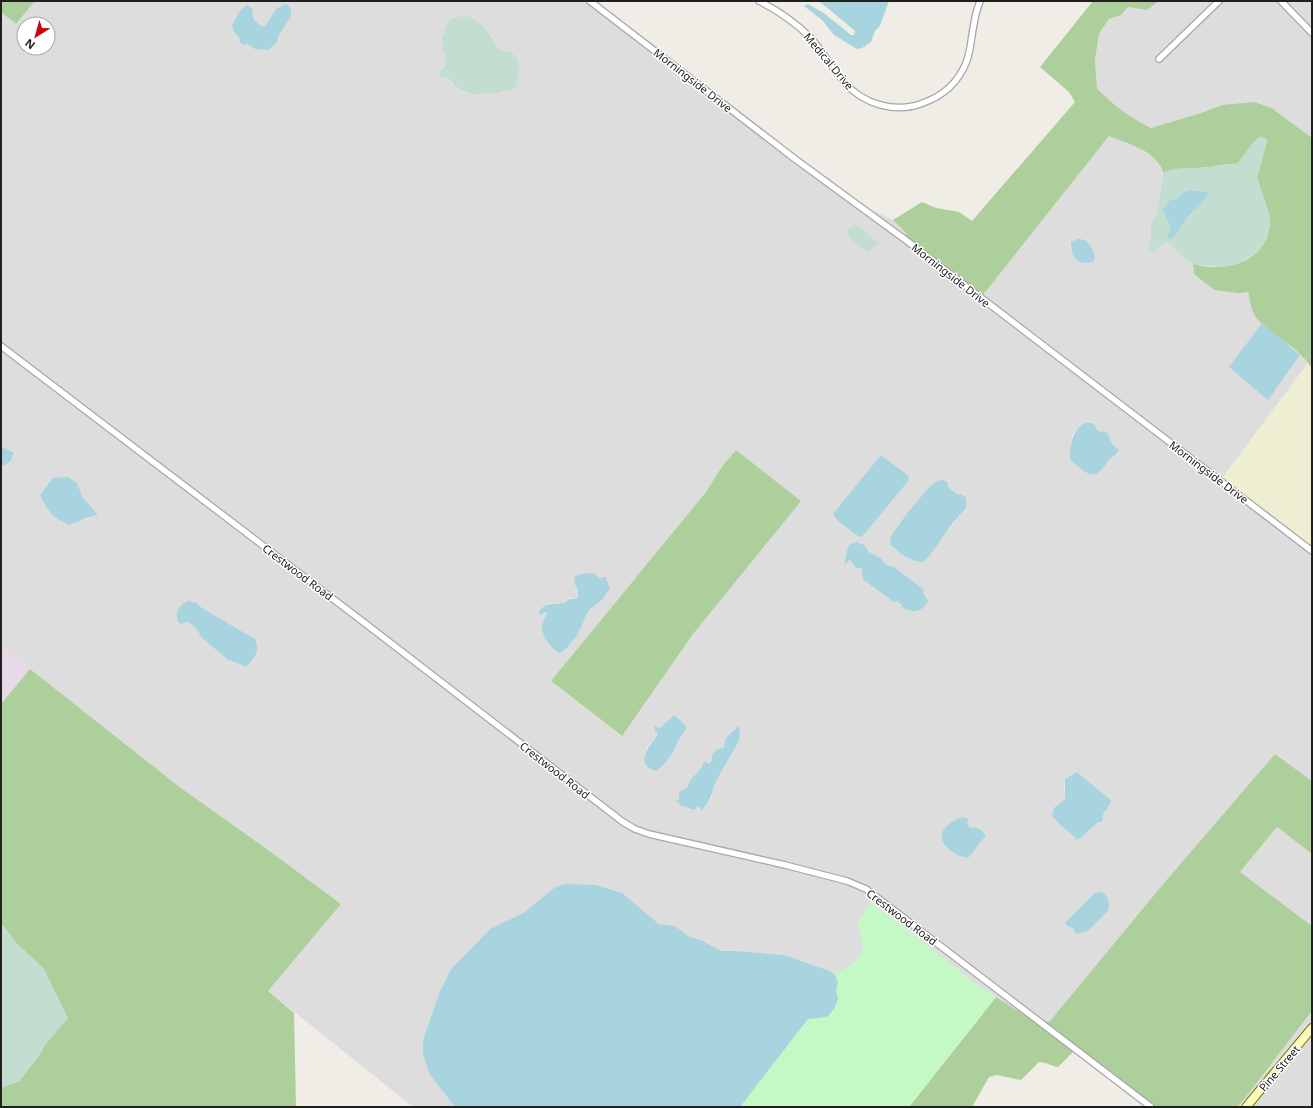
<svg xmlns="http://www.w3.org/2000/svg" width="1313" height="1108" font-family="'Noto Sans',sans-serif">
<style>
.residential{fill:#dedddd;fill-rule:evenodd}
.industrial{fill:#e9d8e7}
.farmland{fill:#eeefd2}
.forest{fill:#adcf9b}
.wetland{fill:#c3ded0;fill-rule:evenodd}
.park{fill:#c4f9c5}
.water{fill:#a7d4de}
.lines{fill:none;stroke-linecap:round;stroke-linejoin:round}
.minor-casing{stroke:#a7a7a7;stroke-width:8}
.secondary-casing{stroke:#727805;stroke-width:10}
.minor{stroke:#fff;stroke-width:5.5}
.secondary{stroke:#f9f9bb;stroke-width:8}
.labels{text-anchor:middle;dominant-baseline:central;stroke-width:3;stroke-linejoin:round;paint-order:stroke}
.street-label{font-size:11px;fill:#202020;stroke:#fff}
</style>
<rect width="100%" height="100%" fill="#f0ece6"/>
<path class="residential" d="M 35,1 L 590,1 L 735,117 L 842,196 L 893,220 L 907,234 L 905,236 L 983,295 L 1109,136 L 1138,148 L 1155,158 L 1160,164 L 1163,178 L 1156,215 L 1151,225 L 1151,236 L 1149,245 L 1154,252 L 1160,246 L 1168,242 L 1188,262 L 1193,264 L 1194,275 L 1239,293 L 1248,292 L 1254,315 L 1262,323 L 1230,367 L 1268,399 L 1300,355 L 1308,363 L 1220,481 L 1312,551 L 1312,781 L 1275,754 L 1164,883 L 1050,1021 L 1039,1024 L 976,984 L 872,902 L 857,924 L 861,934 L 863,952 L 855,962 L 835,975 L 830,971 L 784,955 L 737,951 L 721,951 L 701,940 L 690,937 L 675,926 L 659,924 L 644,911 L 564,884 L 554,888 L 523,913 L 490,929 L 451,969 L 440,991 L 423,1040 L 430,1075 L 455,1107 L 413,1107 L 268,991 L 340,903 L 271,852 L 181,788 L 1,646 L 1,467 L 11,461 L 14,454 L 1,446 L 1,12 L 16,24 ZM 253,9 L 251,15 L 255,21 L 261,26 L 265,26 L 272,14 L 290,19 L 277,36 L 255,49 L 247,44 L 244,45 L 240,43 L 239,37 ZM 461,16 L 477,22 L 492,36 L 497,47 L 500,50 L 505,50 L 506,92 L 485,95 L 465,93 L 457,89 L 448,79 L 442,78 L 441,69 L 446,64 L 443,56 L 443,33 L 450,19 ZM 24,24 L 48,24 L 48,48 L 24,48 ZM 1077,239 L 1082,239 L 1093,262 L 1090,262 L 1071,252 L 1070,245 L 1074,240 ZM 1093,423 L 1097,430 L 1108,434 L 1110,440 L 1119,453 L 1107,462 L 1077,465 L 1070,460 L 1072,436 L 1080,425 ZM 736,450 L 693,634 L 621,736 L 551,681 L 706,492 L 723,465 ZM 882,456 L 909,476 L 907,481 L 863,536 L 859,537 L 838,521 L 851,493 L 878,459 ZM 77,483 L 83,498 L 98,515 L 81,521 ZM 946,483 L 949,486 L 949,488 L 959,495 L 966,508 L 941,539 L 912,560 L 894,549 L 908,512 L 931,485 ZM 861,542 L 869,552 L 883,560 L 885,564 L 894,567 L 918,586 L 927,598 L 908,610 L 902,607 L 902,605 L 900,603 L 888,598 L 865,581 L 862,568 L 853,565 L 851,561 L 844,560 L 849,549 ZM 596,575 L 599,578 L 608,579 L 610,588 L 602,600 L 589,610 L 583,622 L 542,626 L 547,614 L 541,608 L 549,603 L 561,604 L 569,598 L 576,599 L 578,597 L 579,592 L 574,578 ZM 197,603 L 202,608 L 255,639 L 254,659 L 246,667 L 235,662 L 228,660 L 202,638 L 196,628 L 188,622 ZM 671,717 L 686,730 L 679,740 L 677,746 L 645,751 L 658,733 L 655,727 L 660,728 ZM 735,728 L 741,735 L 731,756 L 719,775 L 714,787 L 711,799 L 701,810 L 697,807 L 693,810 L 682,806 L 675,801 L 679,799 L 679,792 L 687,788 L 690,784 L 691,778 L 699,771 L 700,767 L 705,761 L 709,764 L 723,748 L 726,738 ZM 1077,772 L 1111,800 L 1111,803 L 1106,810 L 1101,822 L 1098,822 L 1081,838 L 1077,840 L 1070,832 L 1055,821 L 1053,811 L 1058,804 L 1065,799 L 1064,784 L 1068,777 ZM 956,819 L 969,821 L 967,824 L 971,828 L 944,832 L 948,825 ZM 1109,908 L 1102,917 L 1074,931 L 1073,928 Z
M 1159,1 L 1312,1 L 1312,138 L 1273,109 L 1222,105 L 1201,113 L 1151,128 L 1132,118 L 1115,105 L 1097,90 L 1095,60 L 1099,34 L 1109,19 L 1121,15 L 1128,7 L 1147,10 Z
M 1277,827 L 1312,854 L 1312,926 L 1240,872 Z
M 1312,1011 L 1312,1023 L 1247,1101 L 1244,1099 Z
M 1312,1034 L 1312,1107 L 1255,1107 L 1252,1105 Z"/>
<path class="industrial" d="M 1,646 L 30,669 L 1,704 Z"/>
<path class="farmland" d="M 1308,363 L 1312,369 L 1312,551 L 1220,481 Z"/>
<path class="forest" d="M 1,1 L 35,1 L 16,24 L 1,12 Z
M 1093,1 L 1159,1 L 1147,10 L 1128,7 L 1121,15 L 1109,19 L 1099,34 L 1095,60 L 1097,89 C 1115,106 1129,117 1151,128 L 1201,113 L 1222,105 L 1255,102 L 1273,109 L 1312,138 L 1312,369 C 1299,346 1269,336 1255,316 C 1251,310 1250,299 1248,292 L 1239,293 L 1214,290 L 1194,274 L 1193,264 C 1226,273 1267,262 1270,223 L 1257,177 L 1267,141 L 1260,137 C 1250,144 1246,155 1237,164 C 1228,163 1219,166 1210,167 C 1197,169 1173,167 1163,173 C 1162,170 1161,166 1159,164 C 1151,150 1123,142 1109,136 L 983,295 L 964,283 L 905,237 L 907,234 L 893,220 L 922,202 L 936,208 L 959,212 L 972,221 L 1075,102 L 1069,92 L 1040,67 Z
M 736,450 L 801,501 L 693,634 L 622,736 L 551,681 L 706,492 L 723,465 Z
M 30,669 L 181,788 L 271,852 L 341,904 L 268,991 L 294,1013 L 296,1107 L 1,1107 L 1,1088 L 19,1081 L 38,1057 L 45,1045 L 44,969 L 16,943 L 1,923 L 1,704 Z
M 1275,754 L 1312,781 L 1312,854 L 1277,827 L 1240,872 L 1312,926 L 1312,1011 L 1238,1107 L 1152,1107 L 1077,1048 L 1058,1067 C 1051,1066 1046,1062 1039,1062 L 1021,1080 L 997,1075 L 989,1077 L 972,1107 L 909,1107 L 996,997 L 1039,1024 L 1050,1021 L 1164,883 Z"/>
<path class="wetland" d="M 461,16 C 464,16 468,16 470,17 C 475,19 488,31 491,36 C 494,39 495,44 497,47 C 503,54 514,47 518,63 C 520,71 517,80 515,88 C 501,94 474,98 460,90 C 455,88 453,82 448,79 C 446,78 442,78 440,76 L 439,72 L 446,64 C 441,47 440,35 450,19 Z
M 1260,137 L 1266,138 L 1267,141 L 1257,177 L 1270,216 L 1270,223 L 1269,231 L 1266,239 L 1259,251 L 1240,263 L 1221,267 L 1196,265 L 1188,262 L 1168,242 L 1160,246 L 1154,252 L 1148,251 L 1151,236 L 1151,225 L 1156,215 L 1163,178 L 1163,173 C 1173,166 1197,169 1210,167 C 1219,166 1228,163 1237,164 C 1246,155 1250,144 1260,137 ZM 1189,190 L 1208,192 L 1207,196 L 1185,221 L 1171,228 L 1167,216 C 1173,205 1177,196 1189,190 Z
M 856,224 L 878,243 L 869,252 C 861,249 848,240 846,231 Z
M 1,923 L 16,943 L 44,969 L 68,1018 L 45,1045 L 38,1057 L 19,1081 L 1,1088 Z"/>
<path class="park" d="M 871,902 L 976,984 L 996,997 L 909,1107 L 740,1107 L 808,1019 C 821,1017 836,1017 838,1000 C 838,997 836,994 836,991 C 836,984 838,982 835,975 L 855,962 L 863,952 L 861,934 L 857,924 Z"/>
<path class="water" d="M 819,1 L 889,1 L 880,26 L 875,31 L 871,42 L 862,48 L 857,49 L 834,35 L 822,20 L 804,6 L 808,4 L 825,14 L 851,35 L 854,35 L 855,31 Z
M 286,4 C 302,15 277,29 277,42 L 268,50 L 255,49 L 247,44 L 244,45 L 240,43 L 239,37 L 234,32 L 232,25 L 240,11 L 247,5 L 253,9 L 252,15 L 255,21 L 261,26 L 265,26 L 276,9 Z
M 1189,190 L 1209,192 C 1205,202 1195,209 1188,217 C 1182,224 1178,232 1171,239 L 1167,237 L 1171,228 L 1163,210 L 1170,200 L 1176,200 L 1181,194 Z
M 1077,239 C 1088,238 1093,248 1095,258 L 1093,262 C 1090,262 1087,263 1084,263 C 1074,262 1070,250 1071,242 Z
M 1262,323 L 1300,355 L 1268,400 L 1229,367 Z
M 1085,423 L 1093,423 L 1097,430 L 1101,432 L 1104,431 L 1108,434 C 1110,441 1113,446 1119,450 C 1118,455 1112,457 1108,461 C 1105,465 1102,470 1098,473 C 1089,479 1077,465 1070,460 C 1070,446 1072,429 1085,423 Z
M 1,446 L 14,453 L 11,461 L 1,467 Z
M 880,456 L 882,456 L 909,476 L 908,481 L 863,536 L 859,537 L 838,521 L 833,514 Z
M 68,477 L 77,483 L 83,498 L 98,515 L 87,518 L 69,525 C 52,517 48,512 40,495 L 53,478 Z
M 942,480 L 947,482 L 949,488 L 959,495 L 961,494 L 966,498 L 966,508 L 952,524 L 930,555 L 923,562 C 911,562 898,553 890,544 L 891,536 L 908,512 L 931,485 L 938,481 Z
M 858,542 L 864,545 L 869,552 L 881,558 L 885,564 L 894,567 L 924,590 L 923,592 L 928,601 C 922,613 912,613 902,607 L 902,605 L 897,601 L 894,602 L 865,581 L 863,580 L 862,568 L 856,568 L 851,561 L 849,560 L 847,563 L 845,564 C 844,559 848,546 851,544 C 853,543 857,542 858,542 Z
M 594,573 L 599,578 L 606,577 L 610,588 L 602,600 L 589,610 L 577,635 L 567,648 L 560,653 C 552,650 542,636 542,627 C 542,623 545,618 547,614 L 546,612 L 540,615 L 539,612 C 545,601 553,605 562,603 C 569,602 564,598 576,599 L 578,597 L 578,589 L 575,585 L 574,577 L 581,574 Z
M 188,601 L 197,603 L 202,608 L 255,639 C 260,651 255,658 246,667 L 235,662 L 228,660 L 202,638 L 196,628 L 188,622 L 180,624 C 173,614 178,606 188,601 Z
M 674,715 L 686,726 C 686,731 683,734 680,738 C 674,750 668,763 656,771 C 632,765 651,744 658,734 L 655,731 L 654,726 L 660,728 Z
M 738,726 C 739,728 741,732 740,735 C 740,743 724,766 720,774 C 711,789 714,798 701,811 L 700,808 L 697,807 L 694,810 L 682,806 L 675,801 L 679,799 L 679,792 C 689,787 687,788 691,779 C 693,776 696,774 698,772 C 701,768 702,764 705,761 L 709,764 L 712,760 L 712,754 L 718,749 L 723,748 L 726,738 Z
M 1077,772 L 1111,800 L 1111,803 C 1108,808 1102,813 1103,820 L 1101,822 L 1098,822 L 1081,838 L 1077,840 C 1069,830 1057,826 1052,814 L 1054,808 L 1065,799 L 1065,779 Z
M 962,817 L 969,819 L 967,824 L 971,828 C 978,826 981,830 986,835 L 969,857 C 960,859 945,849 942,839 C 939,829 954,819 962,817 Z
M 564,884 L 596,885 L 622,893 L 659,924 L 675,926 L 690,937 L 701,940 L 721,951 L 737,951 L 784,955 L 830,971 L 835,975 L 838,982 L 836,990 L 838,999 L 835,1008 L 827,1017 L 808,1019 L 740,1107 L 455,1107 L 430,1075 L 423,1055 L 423,1040 L 440,991 L 451,969 L 490,929 L 523,913 L 554,888 Z
M 1101,892 C 1108,895 1111,904 1108,911 L 1088,931 L 1076,934 L 1073,928 L 1067,926 L 1065,923 L 1095,893 Z"/>
<g class="lines">
<defs>
<path id="minor" d="M 590,1 L 795,159 L 903,238 L 1312,551
M 759,1 C 779,11 796,23 811,38 C 823,52 832,68 844,82 C 863,104 895,114 923,103 C 943,96 958,82 966,63 C 971,51 971,37 974,24 C 975,16 977,9 980,1
M 1281,1 L 1312,33
M 1159,59 L 1219,1
M 1,346 L 366,624 L 623,822 L 635,829 L 649,834 L 785,865 L 847,881 L 866,889 L 1151,1107"/>
<path id="secondary" d="M 1246,1107 L 1312,1028"/>
</defs>
<use href="#minor" class="minor-casing"/>
<use href="#secondary" class="secondary-casing"/>
<use href="#minor" class="minor"/>
<use href="#secondary" class="secondary"/>
</g>
<g class="labels">
<g class="street-label">
<text transform="translate(829 61) rotate(50)">Medical Drive</text>
<text transform="translate(693 80) rotate(38)">Morningside Drive</text>
<text transform="translate(951 275) rotate(38)">Morningside Drive</text>
<text transform="translate(1209 472) rotate(37)">Morningside Drive</text>
<text transform="translate(298 572) rotate(37)">Crestwood Road</text>
<text transform="translate(555 770) rotate(38)">Crestwood Road</text>
<text transform="translate(902 917) rotate(37)">Crestwood Road</text>
<text transform="translate(1279 1068) rotate(-50)">Pine Street</text>
</g>
</g>
<rect width="1313" height="1108" fill="none" stroke="#202020" stroke-width="4"/>
<g transform="translate(36 36) rotate(217)"><circle r="19" fill="#ffffff" stroke="#a6a6a6"/>
<path d="M0-3L7 15L0 10L-7 15Z" fill="#cf010c"/>
<text y="-6" font-size="11" font-weight="bold" text-anchor="middle" fill="#202020">N</text>
</g>
</svg>
